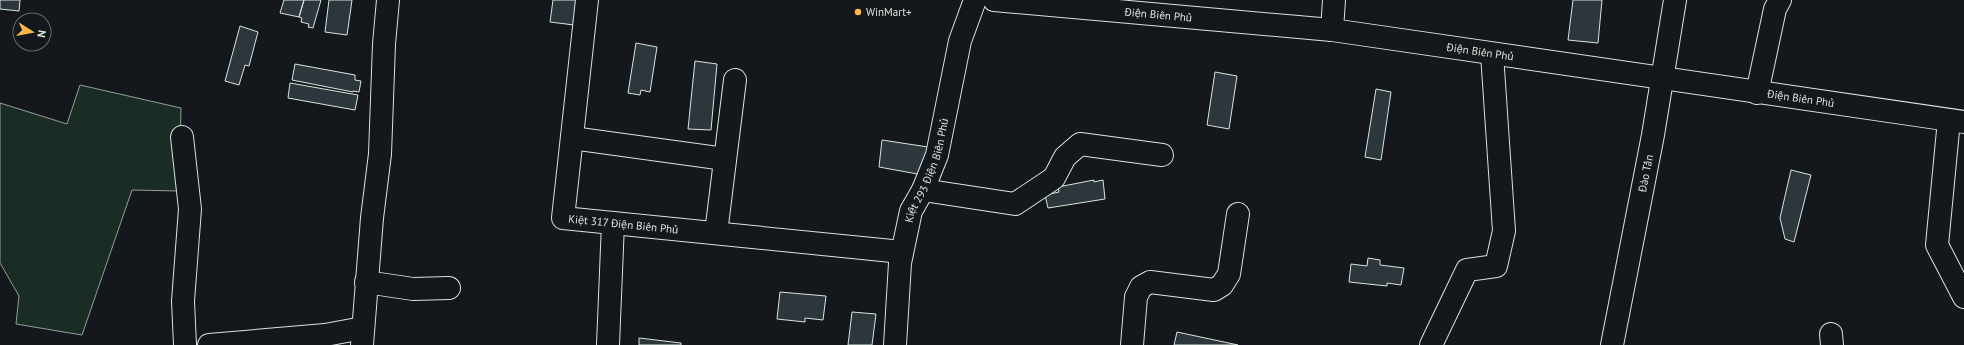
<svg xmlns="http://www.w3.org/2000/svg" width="1964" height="345" font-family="'PT Sans',sans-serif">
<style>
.green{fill:#1a2d24;stroke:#939e99}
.building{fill:#2c363c;stroke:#d8e6dc}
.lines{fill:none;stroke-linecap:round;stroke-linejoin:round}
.minor-casing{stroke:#d8e6dc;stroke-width:24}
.major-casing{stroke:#d8e6dc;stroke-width:24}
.minor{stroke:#14181c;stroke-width:22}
.major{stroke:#14181c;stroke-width:22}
.poi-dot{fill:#ffb74d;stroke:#14181c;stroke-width:1.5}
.labels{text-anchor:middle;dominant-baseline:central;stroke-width:3;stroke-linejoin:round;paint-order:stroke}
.poi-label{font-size:11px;fill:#d8e6dc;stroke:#14181c;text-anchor:start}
.street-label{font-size:11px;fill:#d8e6dc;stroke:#14181c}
</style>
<rect width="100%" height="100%" fill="#14181c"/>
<path class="green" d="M 80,85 L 181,108 L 179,191 L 132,190 L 82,335 L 16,324 L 19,296 L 0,263 L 0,103 L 67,124 Z"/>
<path class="building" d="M 0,0 L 20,0 L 19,11 L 0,9 Z
M 284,0 L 304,0 L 299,17 L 280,13 Z
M 304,0 L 321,0 L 313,28 L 308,27 L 309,24 L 301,22 L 302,18 L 299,17 Z
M 329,0 L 352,0 L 347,35 L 325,32 Z
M 553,0 L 577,0 L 574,25 L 550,22 Z
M 1573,0 L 1602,0 L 1598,43 L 1568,40 Z
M 240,26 L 258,32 L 249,66 L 245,65 L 239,85 L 225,81 Z
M 636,43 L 657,47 L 650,92 L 641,90 L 640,95 L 628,93 Z
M 695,61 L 717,64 L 711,130 L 688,129 Z
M 295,64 L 355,75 L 355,80 L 361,81 L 359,92 L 353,91 L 353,92 L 292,80 Z
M 1215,72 L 1237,76 L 1229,129 L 1207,125 Z
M 290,83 L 358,95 L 355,110 L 288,98 Z
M 1376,89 L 1391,92 L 1381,160 L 1365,157 Z
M 882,140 L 928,147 L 923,175 L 879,167 Z
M 1791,170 L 1811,175 L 1794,242 L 1785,239 L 1780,218 Z
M 1094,180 L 1094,182 L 1103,180 L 1105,199 L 1048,208 L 1045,195 L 1059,192 L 1058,187 Z
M 1368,258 L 1380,260 L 1380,265 L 1404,268 L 1401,285 L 1387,283 L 1387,286 L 1349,282 L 1351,264 L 1367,266 Z
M 780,292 L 826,296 L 823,320 L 805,318 L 805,322 L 777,319 Z
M 852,312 L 876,314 L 872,345 L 848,345 Z
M 1177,332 L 1238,345 L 1174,345 Z
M 639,338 L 681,343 L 681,345 L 639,345 Z"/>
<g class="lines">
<defs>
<g id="minor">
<path id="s1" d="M 587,0 L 563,218 L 902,252"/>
<path d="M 1332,30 L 1334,0"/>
<path d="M 1757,93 L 1775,9 L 1780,0"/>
<path d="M 1949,120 L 1937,245 L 1964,297"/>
<path d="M 182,137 L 190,209 L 183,301 L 185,345"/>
<path d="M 572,138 L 725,159"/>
<path d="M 923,190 L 1015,204 L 1054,178 L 1065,157 L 1080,144 L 1162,155"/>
<path d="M 716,233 L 735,80"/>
<path d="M 366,282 L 413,289 L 449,288"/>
<path d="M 1831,334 L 1832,345"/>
<path d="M 209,345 L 325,335 L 363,328"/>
<path d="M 362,345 L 372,218 L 380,154 L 384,44 L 388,0"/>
<path d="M 608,345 L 613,223"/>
<path id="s2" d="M 895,345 L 900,263 L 911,211 L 923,190 L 937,155 L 960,41 L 975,0"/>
<path d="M 1132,345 L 1136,297 L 1141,287 L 1150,282 L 1214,290 L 1222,285 L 1229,274 L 1238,214"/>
<path d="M 1431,345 L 1467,270 L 1496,266 L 1504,231 L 1492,54"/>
<path id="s3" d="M 1612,345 L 1653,135 L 1675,0"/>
</g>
<g id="major">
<path id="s4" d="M 994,0 L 1332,30 L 1964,122"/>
</g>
</defs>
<use href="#minor" class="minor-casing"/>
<use href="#major" class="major-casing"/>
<use href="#minor" class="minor"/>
<use href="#major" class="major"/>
</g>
<circle class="poi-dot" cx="858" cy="12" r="4"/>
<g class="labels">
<g class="poi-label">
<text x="866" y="12">WinMart+</text>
</g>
<g class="street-label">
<text stroke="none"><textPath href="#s4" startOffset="165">Điện Biên Phủ</textPath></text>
<text stroke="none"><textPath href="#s4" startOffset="489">Điện Biên Phủ</textPath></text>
<text stroke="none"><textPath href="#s4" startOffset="813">Điện Biên Phủ</textPath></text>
<text stroke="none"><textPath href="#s2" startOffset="179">Kiệt 293 Điện Biên Phủ</textPath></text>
<text stroke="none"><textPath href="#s3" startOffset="175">Đào Tấn</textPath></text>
<text stroke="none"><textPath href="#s1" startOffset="280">Kiệt 317 Điện Biên Phủ</textPath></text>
</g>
</g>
<g transform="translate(32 32) rotate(101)"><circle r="19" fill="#14181c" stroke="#626a69"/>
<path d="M0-3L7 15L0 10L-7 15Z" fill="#ffb74d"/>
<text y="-6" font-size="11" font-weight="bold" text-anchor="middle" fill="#d8e6dc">N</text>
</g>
</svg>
